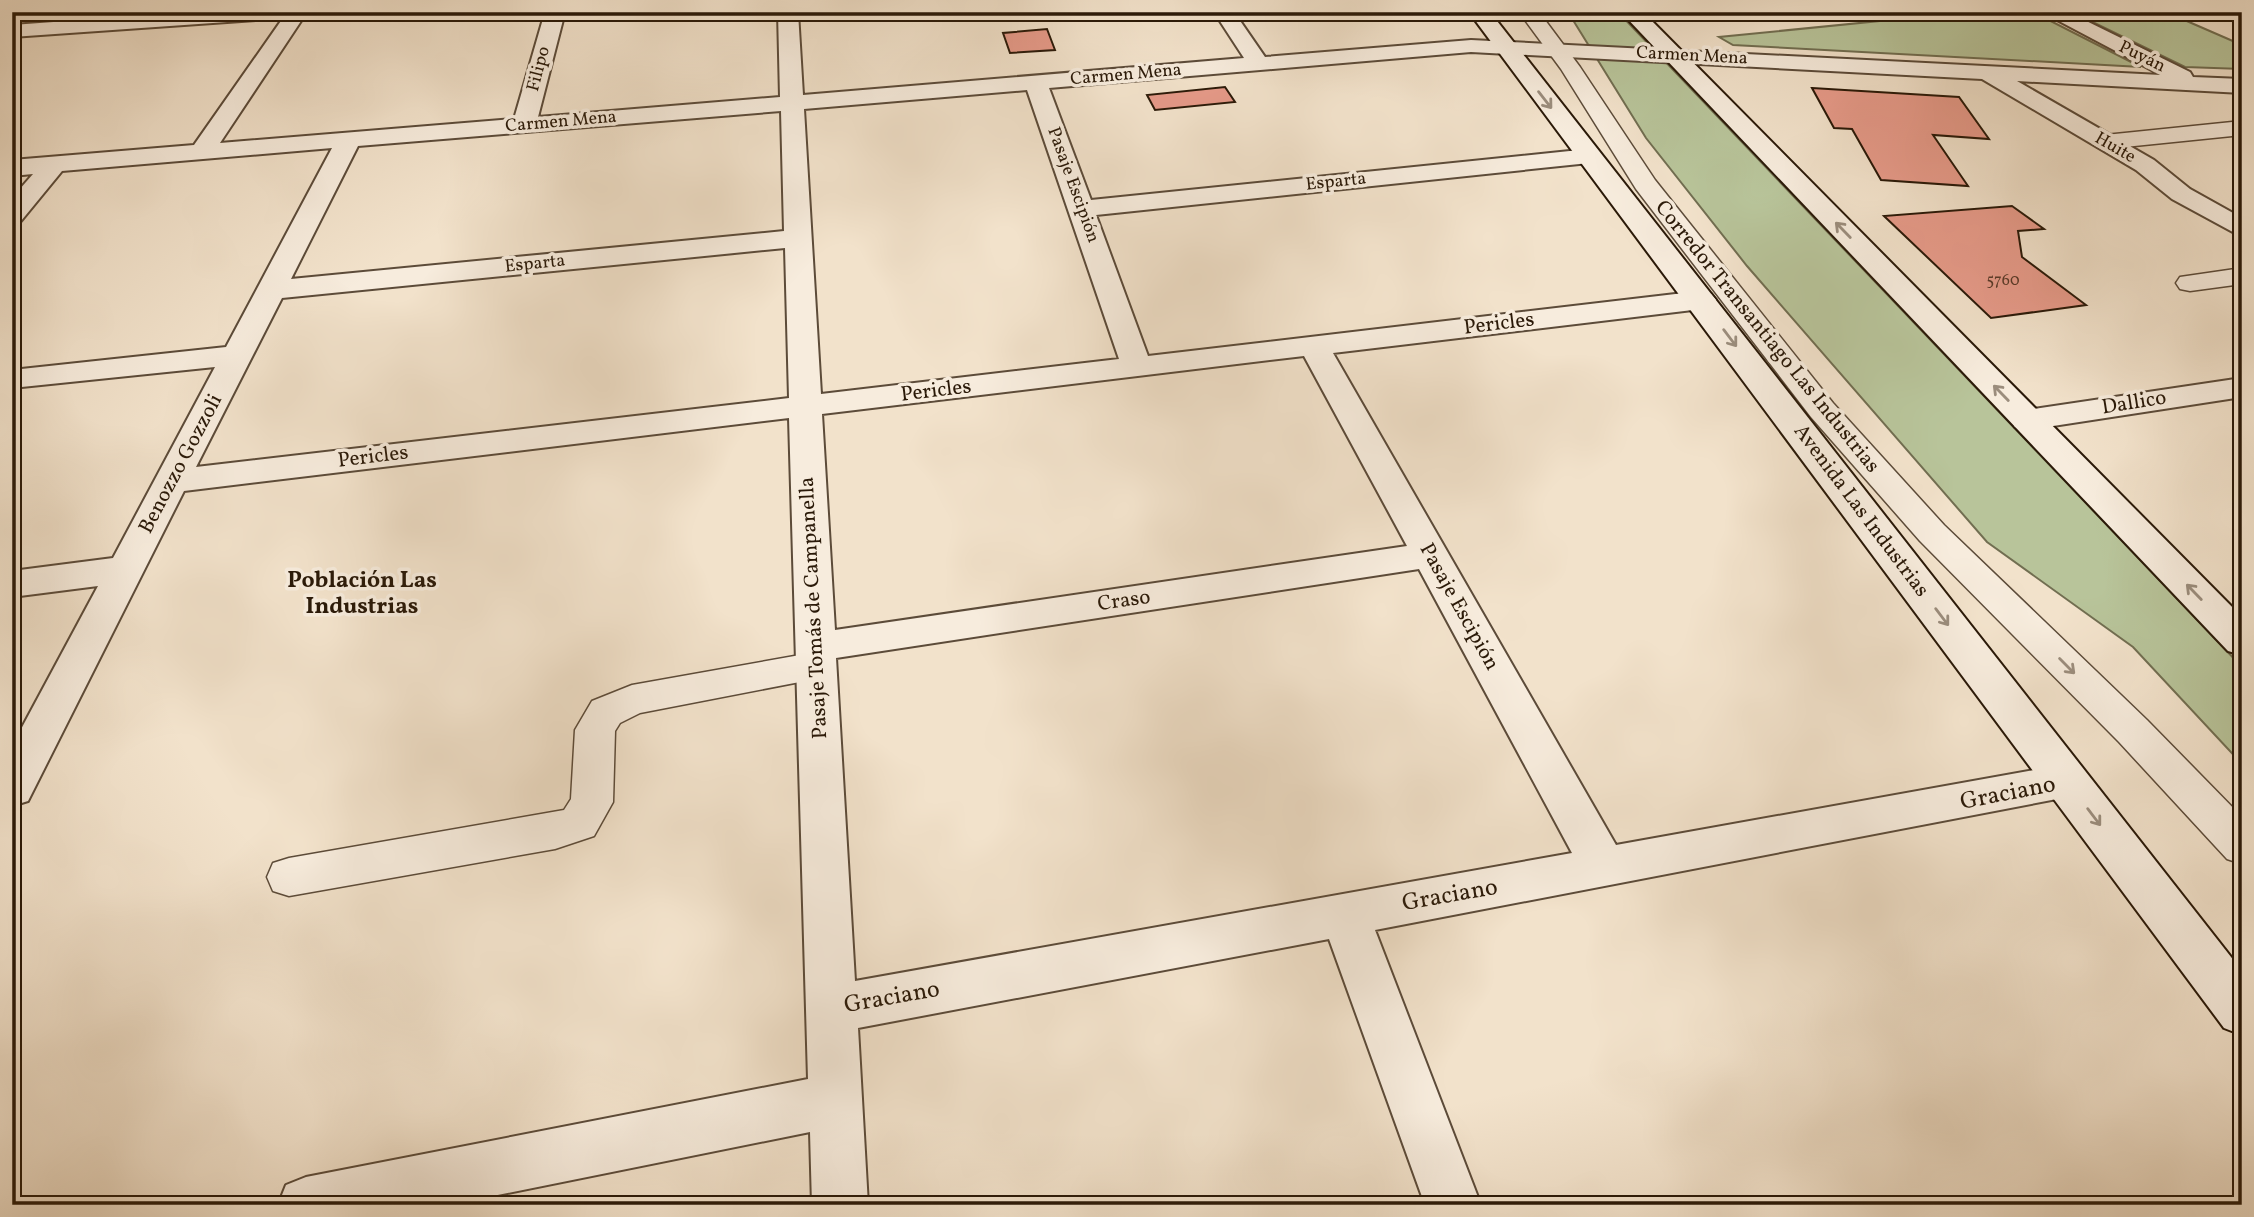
<svg xmlns="http://www.w3.org/2000/svg" width="2254" height="1217" font-family="Vollkorn,serif">
<style>
.green{fill:#b8c49a;stroke:#716e51;stroke-width:2}
.building{fill:#e69a89;stroke:#2a1908;stroke-width:2}
.lines{fill:none;stroke-linecap:round;stroke-linejoin:round}
.lane-casing{stroke:#5c4b39;stroke-width:3}
.street-casing{stroke:#5c4b39;stroke-width:4}
.secondary-casing{stroke:#2a1908;stroke-width:4}
.lane{fill:#f7ecdd;fill-rule:evenodd}
.street{fill:#f7ecdd;fill-rule:evenodd}
.secondary{fill:#f7ecdd;fill-rule:evenodd}
.oneway{stroke:#9b8d7d}
.labels{text-anchor:middle;dominant-baseline:central;stroke-width:7;stroke-linejoin:round;paint-order:stroke}
.far-number-label{font-size:16px;fill:#593928}
.far-street-label{font-size:18px;fill:#2a1908;stroke:#f7ecdd}
.street-label{font-size:21px;fill:#2a1908;stroke:#f7ecdd}
.neighbourhood-label{font-size:23px;font-weight:bold;fill:#2a1908;stroke:#f7ecdd}
.near-street-label{font-size:24px;fill:#2a1908;stroke:#f7ecdd}
</style>
<rect width="100%" height="100%" fill="#f2e2cb"/>
<filter id="stains"><feTurbulence type="fractalNoise" baseFrequency=".00286" numOctaves="4"/><feColorMatrix values="0 0 0 0 .2 0 0 0 0 .09 0 0 0 0 .02 0 0 0 .5 -.17"/></filter>
<radialGradient id="worn" r=".72"><stop offset=".6" stop-color="#630" stop-opacity="0"/><stop offset="1" stop-color="#630" stop-opacity=".3"/></radialGradient>
<path class="green" d="M 1568,12 L 1618,12 L 2242,667 L 2242,764 L 2133,647 L 1987,542 L 1747,266 L 1646,138 Z
M 1970,12 L 2033,12 L 2141,67 L 1733,45 L 1719,37 Z
M 2166,12 L 2242,45 L 2242,69 L 2185,67 L 2076,14 Z"/>
<path class="building" d="M 1047,29 L 1055,50 L 1010,53 L 1003,33 Z
M 1225,87 L 1235,102 L 1155,110 L 1147,95 Z
M 1812,88 L 1959,97 L 1989,139 L 1933,135 L 1968,186 L 1881,180 L 1852,129 L 1834,128 Z
M 2012,206 L 2044,229 L 2018,231 L 2022,257 L 2086,305 L 1991,318 L 1884,216 Z"/>
<g class="lines">
<defs>
<path id="lane" d="M 1519,12 L 1539,12 L 1580,67 L 1655,180 L 1833,403 L 1944,525 L 2147,720 L 2242,817 L 2242,864 L 2227,859 L 2119,742 L 1920,541 L 1811,417 L 1636,189 L 1561,69 Z
M 2242,121 L 2242,135 L 2105,149 L 2097,147 L 2093,142 L 2097,137 L 2105,135 Z
M 2242,268 L 2242,284 L 2190,291 L 2180,289 L 2176,283 L 2180,277 Z
M 817,652 L 831,656 L 836,666 L 831,676 L 640,713 L 620,723 L 615,731 L 613,802 L 594,836 L 555,849 L 289,896 L 273,891 L 267,877 L 273,863 L 289,858 L 564,810 L 571,799 L 575,730 L 592,701 L 632,685 Z"/>
<path id="street" d="M 192,12 L 307,12 L 220,143 L 514,119 L 545,12 L 565,12 L 538,117 L 780,97 L 778,12 L 798,12 L 803,95 L 1244,58 L 1214,12 L 1234,12 L 1265,57 L 1471,40 L 2161,75 L 2042,12 L 2068,12 L 2190,72 L 2193,77 L 2242,79 L 2242,93 L 2017,81 L 2154,160 L 2190,189 L 2242,218 L 2242,237 L 2172,199 L 2136,170 L 1982,79 L 1471,52 L 1049,88 L 1091,200 L 1589,149 L 1598,151 L 1601,156 L 1598,161 L 1589,163 L 1096,215 L 1148,356 L 1701,291 L 1711,294 L 1716,300 L 1711,306 L 1701,309 L 1333,353 L 1616,845 L 2068,764 L 2083,770 L 2090,782 L 2083,794 L 1375,930 L 1481,1205 L 1425,1205 L 1329,939 L 858,1028 L 868,1205 L 812,1205 L 810,1132 L 448,1205 L 278,1205 L 286,1185 L 306,1177 L 808,1079 L 789,418 L 184,491 L 28,801 L 12,806 L 12,746 L 98,586 L 12,597 L 12,571 L 113,558 L 215,367 L 12,388 L 12,370 L 226,347 L 332,148 L 62,171 L 21,221 L 12,223 L 12,198 L 33,174 L 12,176 L 12,160 L 194,145 L 283,18 L 12,37 L 12,25 ZM 1027,90 L 1119,359 L 821,394 L 804,109 ZM 781,111 L 784,231 L 291,279 L 358,146 ZM 785,248 L 789,398 L 196,467 L 282,298 ZM 1304,356 L 1407,546 L 835,630 L 822,414 ZM 1419,569 L 1572,853 L 855,981 L 836,658 Z
M 2242,378 L 2242,397 L 2027,430 L 2015,427 L 2011,420 L 2015,413 L 2027,410 Z"/>
<path id="secondary" d="M 1469,12 L 1490,12 L 2242,971 L 2242,1035 L 2224,1028 Z
M 1621,12 L 1643,12 L 2242,617 L 2242,655 L 2228,651 Z"/>
</defs>
<use href="#lane" class="lane-casing"/>
<use href="#street" class="street-casing"/>
<use href="#secondary" class="secondary-casing"/>
<use href="#lane" class="lane"/>
<use href="#street" class="street"/>
<use href="#secondary" class="secondary"/>
</g>
<defs><path id="oneway-shaft" d="M-6 0H5M1.5-3L5.5 0L1.5 3" fill="none" stroke-width="1.6" stroke-linecap="round" stroke-linejoin="round" transform="scale(1.75)"/></defs>
<g class="oneway">
<use href="#oneway-shaft" transform="translate(1545 100) rotate(52)"/>
<use href="#oneway-shaft" transform="translate(1843 230) rotate(-134)"/>
<use href="#oneway-shaft" transform="translate(1730 338) rotate(53)"/>
<use href="#oneway-shaft" transform="translate(2001 393) rotate(-134)"/>
<use href="#oneway-shaft" transform="translate(2194 592) rotate(-134)"/>
<use href="#oneway-shaft" transform="translate(1942 617) rotate(53)"/>
<use href="#oneway-shaft" transform="translate(2067 666) rotate(45)"/>
<use href="#oneway-shaft" transform="translate(2094 817) rotate(53)"/>
</g>
<g class="labels">
<g class="far-number-label">
<text x="2003" y="281">5760</text>
</g>
<g class="far-street-label">
<text transform="translate(1692 56) rotate(3)">Carmen Mena</text>
<text transform="translate(2142 57) rotate(26)">Puyán</text>
<text transform="translate(539 69) rotate(-75)">Filipo</text>
<text transform="translate(1126 75) rotate(-5)">Carmen Mena</text>
<text transform="translate(561 122) rotate(-5)">Carmen Mena</text>
<text transform="translate(2115 148) rotate(30)">Huite</text>
<text transform="translate(1336 182) rotate(-6)">Esparta</text>
<text transform="translate(1073 185) rotate(70)">Pasaje Escipión</text>
<text transform="translate(535 264) rotate(-6)">Esparta</text>
</g>
<g class="street-label">
<text transform="translate(1499 324) rotate(-7)">Pericles</text>
<text transform="translate(1767 337) rotate(51)">Corredor Transantiago Las Industrias</text>
<text transform="translate(936 391) rotate(-7)">Pericles</text>
<text transform="translate(2134 403) rotate(-9)">Dallico</text>
<text transform="translate(373 457) rotate(-7)">Pericles</text>
<text transform="translate(181 464) rotate(-62)">Benozzo Gozzoli</text>
<text transform="translate(1861 511) rotate(53)">Avenida Las Industrias</text>
<text transform="translate(1124 601) rotate(-8)">Craso</text>
<text transform="translate(1459 607) rotate(61)">Pasaje Escipión</text>
<text transform="translate(814 608) rotate(-93)">Pasaje Tomás de Campanella</text>
</g>
<g class="neighbourhood-label">
<text x="362" y="581">Población Las<tspan x="362" dy="26">Industrias</tspan></text>
</g>
<g class="near-street-label">
<text transform="translate(2008 794) rotate(-11)">Graciano</text>
<text transform="translate(1450 896) rotate(-10)">Graciano</text>
<text transform="translate(892 998) rotate(-10)">Graciano</text>
</g>
</g>
<rect width="2254" height="1217" fill="none" stroke="#f2e2cb" stroke-width="42"/>
<rect x="14" y="14" width="2226" height="1189" fill="none" stroke="#2a1908" stroke-width="3.5"/>
<rect x="21" y="21" width="2212" height="1175" fill="none" stroke="#2a1908" stroke-width="2"/>
<rect width="100%" height="100%" filter="url(#stains)"/>
<rect width="100%" height="100%" fill="url(#worn)"/>
</svg>
